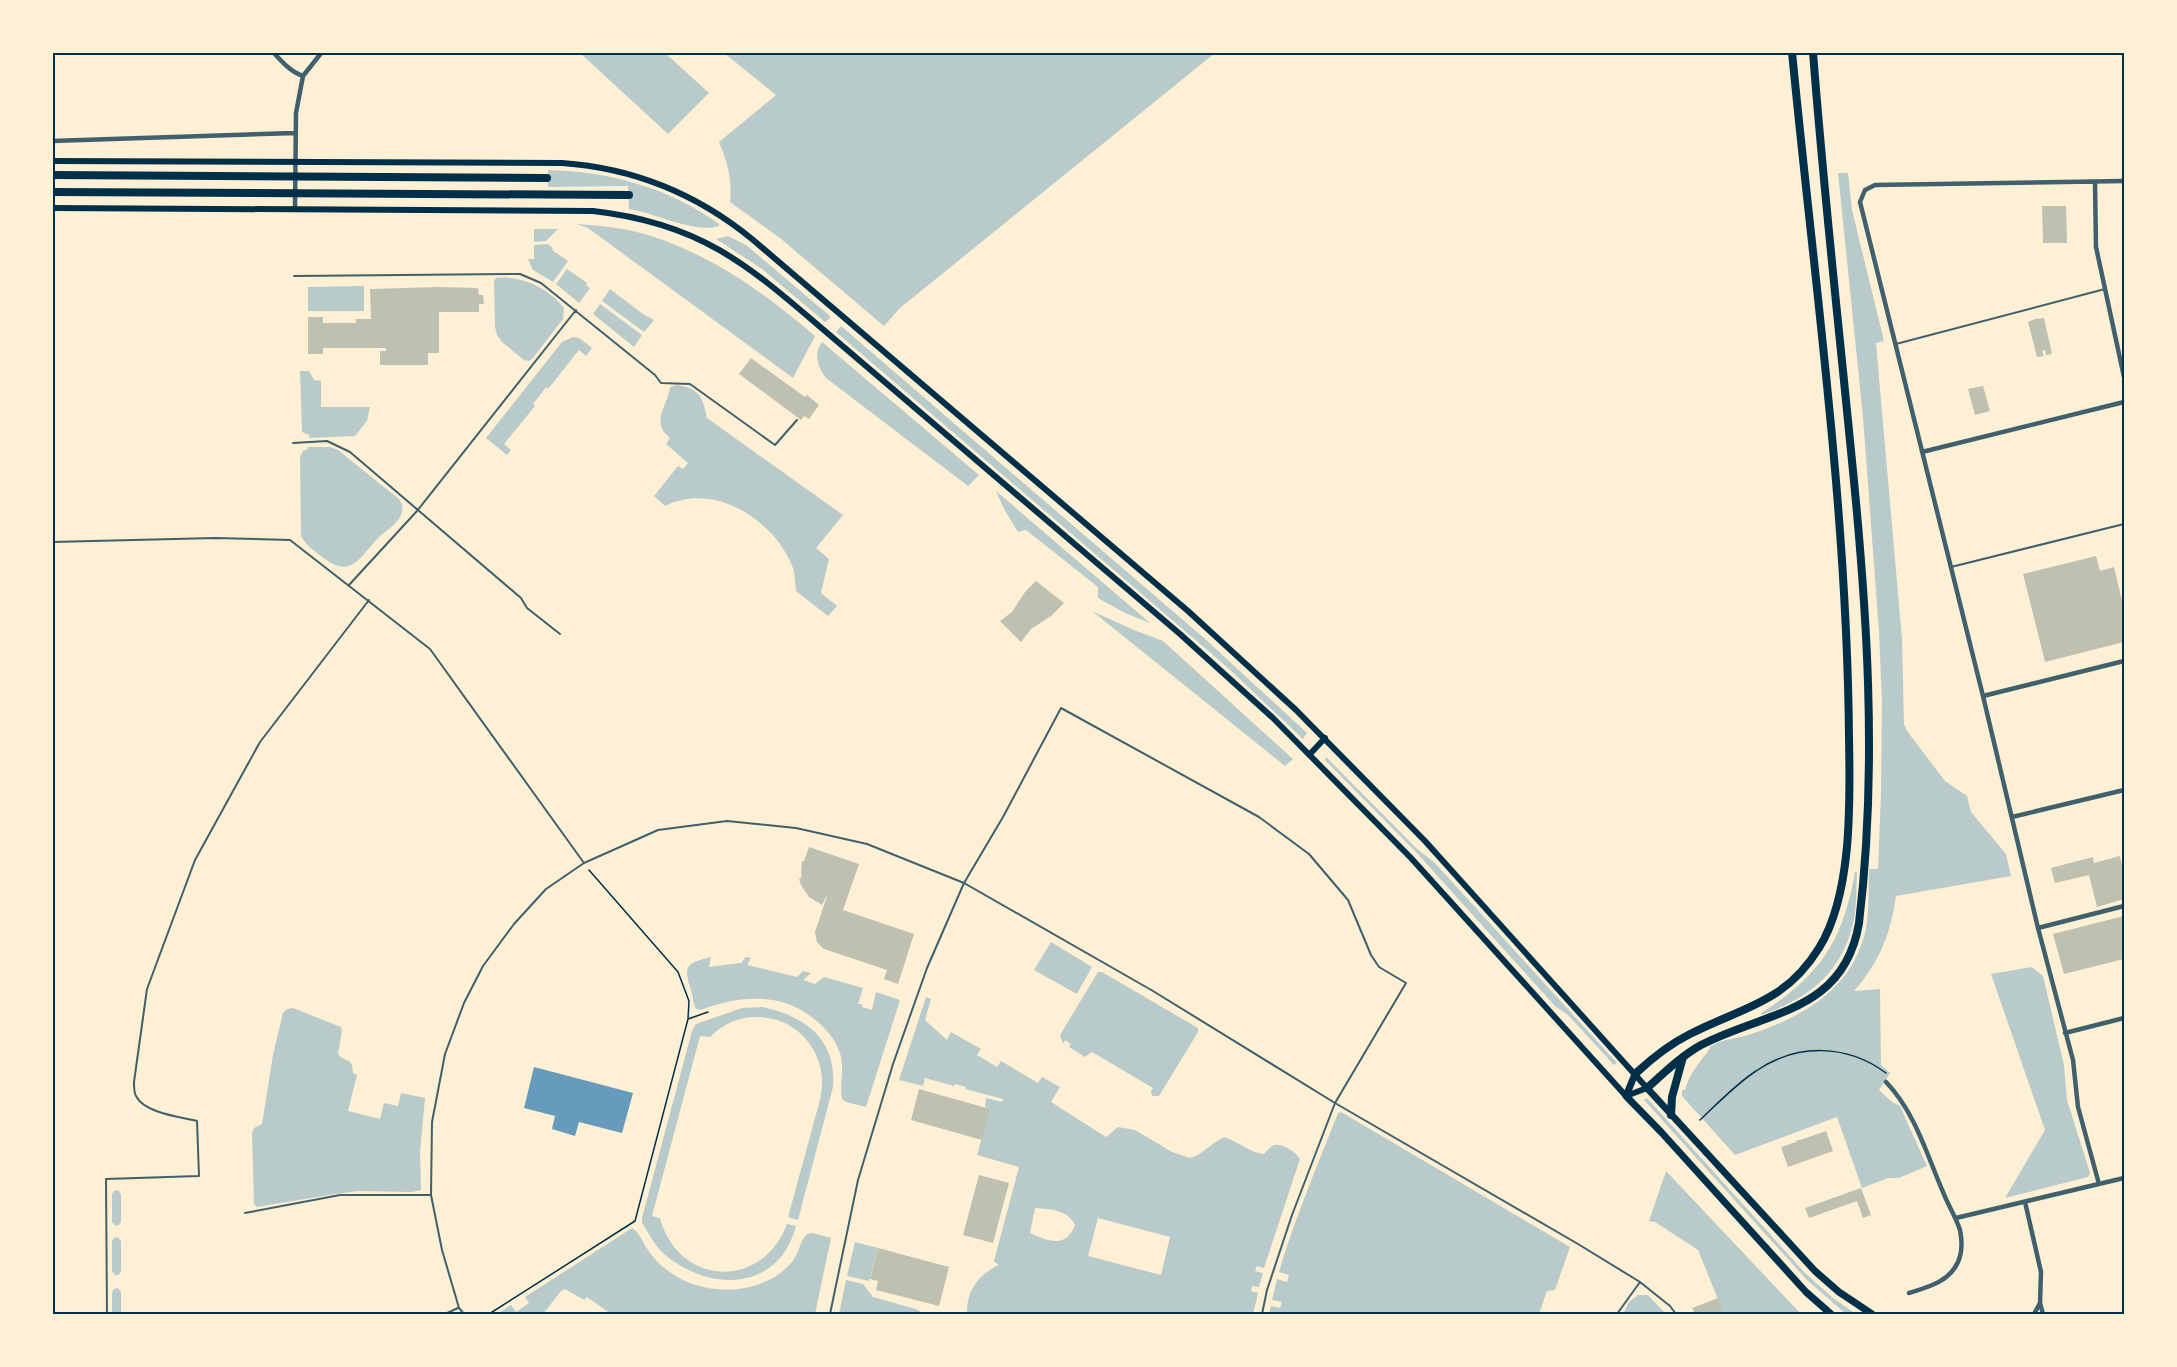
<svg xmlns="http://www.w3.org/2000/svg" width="2177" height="1367" font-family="Jost,sans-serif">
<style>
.green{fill:#b9caca;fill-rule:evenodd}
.water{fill:#669bbc}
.building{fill:#bec0b2}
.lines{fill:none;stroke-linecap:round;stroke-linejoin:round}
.path{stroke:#003049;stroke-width:1.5}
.service{stroke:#3f606c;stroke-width:2}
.minor{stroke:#3f606c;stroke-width:4.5}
.secondary{stroke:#003049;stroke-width:6}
.primary{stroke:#003049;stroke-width:7}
.motorway{stroke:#003049;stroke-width:8}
.neatline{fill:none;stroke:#003049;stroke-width:2}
</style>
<rect width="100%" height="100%" fill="#fdf0d5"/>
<path class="green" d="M 580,53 L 665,53 L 709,93 L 668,134 Z
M 724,53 L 1215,53 L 900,308 L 884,326 L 780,238 L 730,202 C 732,180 728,163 719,142 L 776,95 Z
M 548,170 C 608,171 670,188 719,224 L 719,226 C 695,234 655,213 629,209 L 628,186 L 548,187 Z
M 1838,173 L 1848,173 L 1852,210 L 1884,341 L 1876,343 L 1902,639 L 1904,724 L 1907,731 L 1945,781 L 1967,796 L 1971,812 L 2006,854 L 2011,876 L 1896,896 C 1891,933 1879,963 1854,991 L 1880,989 L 1881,1065 L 1890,1073 L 1879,1090 L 1892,1102 L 1900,1106 L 1927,1166 L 1899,1178 L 1888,1178 L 1862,1188 L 1837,1117 L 1735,1155 L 1682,1096 L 1682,1090 L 1685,1090 C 1689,1075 1696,1067 1705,1055 C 1706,1055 1710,1048 1710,1047 C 1719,1040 1734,1039 1745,1036 C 1799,1019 1850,992 1865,933 C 1870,912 1868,890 1869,869 L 1878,869 L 1881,795 L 1882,702 L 1879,632 L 1863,417 Z
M 576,224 C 602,226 629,228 654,237 C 715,257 767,295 815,336 L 793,378 L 588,228 Z
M 534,229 L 558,229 L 546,241 L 534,242 Z
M 728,236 L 746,245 L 830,316 L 829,319 L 825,322 L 762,269 L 716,239 Z
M 548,244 L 553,248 L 552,250 L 568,261 L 553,282 L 533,270 L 528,259 L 534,259 L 534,245 Z
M 567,269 L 587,283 L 586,285 L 590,288 L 579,303 L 556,284 Z
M 496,278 C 520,275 549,288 564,308 L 563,319 L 533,358 L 529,361 L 524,360 L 502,342 L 497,335 L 495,327 L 494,281 Z
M 364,286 L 364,311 L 308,311 L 308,287 Z
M 610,289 L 643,314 L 654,320 L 644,332 L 602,301 Z
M 600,304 L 642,335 L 634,347 L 593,314 Z
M 841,326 L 1204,638 L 1307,733 L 1303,739 L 1227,667 L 836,332 Z
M 573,337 L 579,338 L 592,348 L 586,356 L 579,350 L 548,389 L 546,387 L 533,404 L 535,406 L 504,444 L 511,450 L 507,455 L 486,438 L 562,342 Z
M 822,342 L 979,475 L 968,486 L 826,378 C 818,367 813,354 822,342 Z
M 300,371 L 309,371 L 314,380 L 321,381 L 321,407 L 370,407 L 367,421 L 355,436 L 309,438 L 309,435 L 302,432 Z
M 677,385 C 699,388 703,397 707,418 L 843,515 L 816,548 L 829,559 L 821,593 L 837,606 L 828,616 L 796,591 C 795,584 795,575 793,568 C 775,520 714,481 665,506 L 654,496 L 678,466 L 683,469 L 688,463 L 666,444 L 670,438 C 650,422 667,408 670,387 Z
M 308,447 L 330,447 L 338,450 L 399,499 C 402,503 403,507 402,512 C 400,522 387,530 380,536 C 359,557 352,581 321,556 C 313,550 306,545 301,536 L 300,457 L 303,451 L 308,449 Z
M 996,491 L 1150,623 L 1125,613 L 1098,598 L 1098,587 L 1026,530 L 1018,532 L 1004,509 Z
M 1092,611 L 1134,630 L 1163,641 L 1293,759 L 1285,766 Z
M 1326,757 L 1417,849 L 1434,862 L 1617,1063 L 1614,1065 L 1568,1015 L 1555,1006 L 1415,851 L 1325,760 Z
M 1855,872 L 1857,872 C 1856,891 1857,911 1852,928 C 1839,976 1806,999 1762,1015 L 1761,1013 C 1820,976 1843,941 1855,872 Z
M 1051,942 L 1092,967 L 1077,994 L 1034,970 Z
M 711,957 L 709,967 L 741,963 L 746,957 L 751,958 L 747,965 L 797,977 L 803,971 L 811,973 L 803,980 L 815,984 L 824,977 L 863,988 L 858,1004 L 862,1004 L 862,1007 L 872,1010 L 876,992 L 900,1000 L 866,1107 L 846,1102 L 842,1099 C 839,1084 845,1070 840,1053 C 836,1041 828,1031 819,1023 C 785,992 741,994 701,1010 L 696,1009 C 693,1004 693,997 691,990 C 683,966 686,963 711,957 Z
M 2032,967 L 2043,976 L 2064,1065 L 2067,1100 L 2090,1173 L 2088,1177 L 2005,1198 L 2045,1130 L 1991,974 Z
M 1098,972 L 1102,972 L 1198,1028 L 1198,1032 L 1159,1096 L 1152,1096 L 1151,1091 L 1153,1088 L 1092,1052 L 1085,1057 L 1069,1047 L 1071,1044 L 1065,1040 L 1063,1044 L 1060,1035 Z
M 926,997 L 931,999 L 925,1020 L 947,1040 L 951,1032 L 981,1049 L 977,1055 L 997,1067 L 1001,1061 L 1038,1083 L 1042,1077 L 1060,1087 L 1051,1102 L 1106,1137 L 1118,1127 L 1135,1130 L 1172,1152 L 1190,1158 C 1203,1155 1212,1142 1225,1137 C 1238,1142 1251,1153 1264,1154 C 1267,1151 1269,1148 1272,1146 C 1280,1141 1296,1152 1300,1159 L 1264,1268 L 1257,1266 L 1255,1271 L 1263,1273 L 1259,1287 L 1252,1286 L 1251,1291 L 1258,1293 L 1253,1314 L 967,1314 C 966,1292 978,1274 999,1265 L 994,1261 L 1019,1167 L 977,1155 L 990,1109 L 985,1107 L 986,1098 L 1002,1102 L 1003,1099 L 965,1089 L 966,1087 L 955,1084 L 954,1086 L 925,1078 L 923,1086 L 899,1080 ZM 1035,1208 C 1051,1209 1068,1210 1075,1225 C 1066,1249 1048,1241 1030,1233 ZM 1098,1218 L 1170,1237 L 1161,1275 L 1088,1256 Z
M 762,1007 C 805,1016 837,1039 833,1087 L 798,1220 L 788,1217 C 796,1189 803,1161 811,1133 C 815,1115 823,1097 822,1079 C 821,1051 800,1025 773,1019 C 749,1013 726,1020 710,1037 L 700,1036 L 652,1216 L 660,1218 C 678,1286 762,1291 787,1224 L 796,1226 C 779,1292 708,1293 663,1253 C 654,1245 649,1233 642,1223 L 642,1218 L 692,1031 L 696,1024 L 742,1008 Z
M 293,1008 L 341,1027 L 342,1031 L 338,1054 C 345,1063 353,1057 353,1073 L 357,1075 L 348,1111 L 380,1119 L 384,1103 L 398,1106 L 401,1093 L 425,1098 L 420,1152 L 421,1190 L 412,1192 L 359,1191 L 335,1194 L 257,1207 L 254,1204 L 252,1133 L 254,1128 L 262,1124 L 273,1055 L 283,1013 L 287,1009 Z
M 1647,1098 L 1805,1273 L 1833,1298 L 1856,1314 L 1846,1314 L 1807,1280 L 1644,1100 Z
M 1341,1112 L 1570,1247 L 1555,1290 L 1547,1291 L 1539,1314 L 1269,1314 L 1271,1306 L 1280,1308 L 1282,1302 L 1272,1300 L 1277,1279 L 1287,1282 L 1289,1275 L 1279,1272 L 1281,1265 C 1297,1213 1318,1164 1338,1113 Z
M 1666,1171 L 1801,1314 L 1724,1314 L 1698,1250 L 1655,1222 L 1649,1221 Z
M 118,1190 L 121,1194 L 121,1222 L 119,1225 L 116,1226 L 112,1222 L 112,1194 L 114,1191 Z
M 632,1228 C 641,1234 642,1242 648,1250 C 652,1256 657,1262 663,1267 C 699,1298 761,1298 792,1262 C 799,1253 800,1241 807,1234 L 813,1233 L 831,1238 L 815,1314 L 611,1314 L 587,1297 L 584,1300 L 565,1289 L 561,1291 L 543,1314 L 497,1314 L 511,1305 L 516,1312 L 529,1303 L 525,1297 Z
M 118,1237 L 121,1241 L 121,1271 L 119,1275 L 115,1275 L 112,1271 L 112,1241 L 114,1238 Z
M 855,1242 L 878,1248 L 869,1281 L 847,1276 Z
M 846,1280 L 863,1284 L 873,1297 L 916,1309 L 924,1314 L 839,1314 Z
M 118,1288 L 121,1292 L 121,1314 L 112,1314 L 112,1292 L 114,1289 Z
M 1638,1295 L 1648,1295 L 1666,1314 L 1623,1314 L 1629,1302 Z"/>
<path class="water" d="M 534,1067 L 633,1093 L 622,1133 L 579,1122 L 575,1136 L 552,1129 L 555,1116 L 524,1108 Z"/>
<path class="building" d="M 2042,206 L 2066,206 L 2067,243 L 2043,243 Z
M 439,287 L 478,288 L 479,295 L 483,295 L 484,304 L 479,304 L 479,312 L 439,312 L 439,353 L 428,353 L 428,365 L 380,365 L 380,351 L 386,351 L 386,348 L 323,348 L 323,354 L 308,354 L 308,317 L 323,317 L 323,323 L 356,323 L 356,319 L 371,319 L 370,289 Z
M 2044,318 L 2052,354 L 2046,355 L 2045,350 L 2042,351 L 2044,356 L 2037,357 L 2028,322 L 2035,319 Z
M 751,358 L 805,397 L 807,395 L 819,405 L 809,419 L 804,416 L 801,420 L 739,374 Z
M 1983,386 L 1990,411 L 1975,415 L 1968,389 Z
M 2096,556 L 2100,571 L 2114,567 L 2124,609 L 2124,642 L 2045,662 L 2023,574 Z
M 1036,581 L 1064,603 L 1051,616 L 1031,629 L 1021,642 L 1000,621 L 1012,612 L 1025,592 Z
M 809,847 L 859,864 L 843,910 L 914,934 L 898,984 L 884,979 L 887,970 L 824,949 L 817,942 L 815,932 L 828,893 L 822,905 L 809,897 L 801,885 L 799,879 L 801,878 L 802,861 L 804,861 Z
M 2120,856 L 2124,874 L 2124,899 L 2097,907 L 2089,875 L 2055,883 L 2051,868 L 2093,857 L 2094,863 Z
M 2124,916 L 2124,959 L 2064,974 L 2053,934 Z
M 919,1089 L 990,1109 L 982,1140 L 911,1120 Z
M 1826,1131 L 1833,1151 L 1788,1167 L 1781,1147 L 1796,1142 L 1797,1140 L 1800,1140 Z
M 979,1175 L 1009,1183 L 993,1243 L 963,1235 Z
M 1861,1188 L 1871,1215 L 1863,1218 L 1857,1201 L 1809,1218 L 1805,1208 Z
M 878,1248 L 949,1267 L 939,1306 L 876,1290 L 878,1281 L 870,1279 Z
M 1718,1298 L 1724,1314 L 1695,1314 L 1692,1308 Z"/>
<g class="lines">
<path class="path" d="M 589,870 L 678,972 L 689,1001 L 688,1019 L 708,1012
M 1700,1120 C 1718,1103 1736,1084 1756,1071 C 1797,1043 1847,1044 1886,1073
M 489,1314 L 635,1221 L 688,1019"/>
<path class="service" d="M 294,276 L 520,274 L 541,283 L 655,375 L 661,383 L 690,384 L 775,445 L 797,420
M 1896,344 L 2105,289
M 293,443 L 327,441 L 350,452 L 521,598 L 527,608 L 560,634
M 52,542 L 215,538 L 290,540 L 430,649 L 584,863
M 1951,567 L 2124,524
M 349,585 L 417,511 L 576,310
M 245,1213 L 340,1195 L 431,1195
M 107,1314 L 106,1179 L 199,1176 L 197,1121 C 181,1117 144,1113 136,1096 C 134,1093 134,1086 134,1082 L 147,989 L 195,860 L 260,742 L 369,600
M 445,1314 L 458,1308
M 464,1314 L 459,1308 L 442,1250 L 431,1195 L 432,1122 L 445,1054 L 464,1003 L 483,966 L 514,924 L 546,889 L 584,863 L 658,830 L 727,821 L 796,828 L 867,844 L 964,883 L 1153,991 L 1335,1103 L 1578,1244 L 1640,1282 L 1670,1306 L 1676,1314
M 830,1314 L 858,1180 L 893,1064 L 927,968 L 964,883 L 1003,817 L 1061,708 L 1259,817 L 1309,854 L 1348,900 L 1371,955 L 1379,967 L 1406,983 L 1335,1103 L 1292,1215 L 1267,1290 L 1262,1314
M 1617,1314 L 1640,1282"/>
<path class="minor" d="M 273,52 C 282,62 291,72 303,76
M 52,141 L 295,133
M 2095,183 L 2096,247 L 2124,377
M 295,209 L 296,113 L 303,76 L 322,52
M 1922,452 L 2124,402
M 1983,696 L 2124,661
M 2012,817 L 2124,790
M 2038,928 L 2124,906
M 2065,1033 L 2124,1018
M 1886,1082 C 1915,1112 1927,1155 1943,1192 C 1948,1205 1956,1217 1960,1230 C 1962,1240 1962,1253 1958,1262 C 1949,1282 1928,1287 1909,1293
M 2099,1184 L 2078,1107 L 2073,1060 L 2038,928 L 1983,696 L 1860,202 L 1865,190 L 1875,185 L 2124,181
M 2025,1202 L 2041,1272 L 2040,1303 L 2043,1314
M 1956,1218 L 2124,1178
M 2034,1314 L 2040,1303"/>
<path class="secondary" d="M 52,161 L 562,163 C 633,168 697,194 752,239 L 1188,611 L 1296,710 L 1425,841 L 1647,1088 L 1626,1096 L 1411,858 L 1273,718 L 1180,634 L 825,331 C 747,264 700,223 593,211 L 52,208
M 1310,754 L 1325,738"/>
<path class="primary" d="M 1635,1074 L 1626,1096 L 1662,1133 L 1806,1292 L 1831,1314
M 1647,1088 L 1815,1271 L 1839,1292 L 1872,1314"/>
<path class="motorway" d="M 52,175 L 547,178
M 52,192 L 629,195
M 1635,1074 C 1651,1059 1670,1044 1690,1034 C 1743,1007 1785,1003 1819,948 C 1853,893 1850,799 1849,737 C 1847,508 1814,280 1792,52
M 1647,1088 C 1664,1073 1681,1056 1701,1045 C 1766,1011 1844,1013 1859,923 C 1878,766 1867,607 1851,451 C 1838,318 1823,185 1813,52
M 1671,1115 L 1672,1097 L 1683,1057"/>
</g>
<rect width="2177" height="1367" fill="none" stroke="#fdf0d5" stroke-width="108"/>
<rect x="54" y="54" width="2069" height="1259" class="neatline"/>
</svg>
